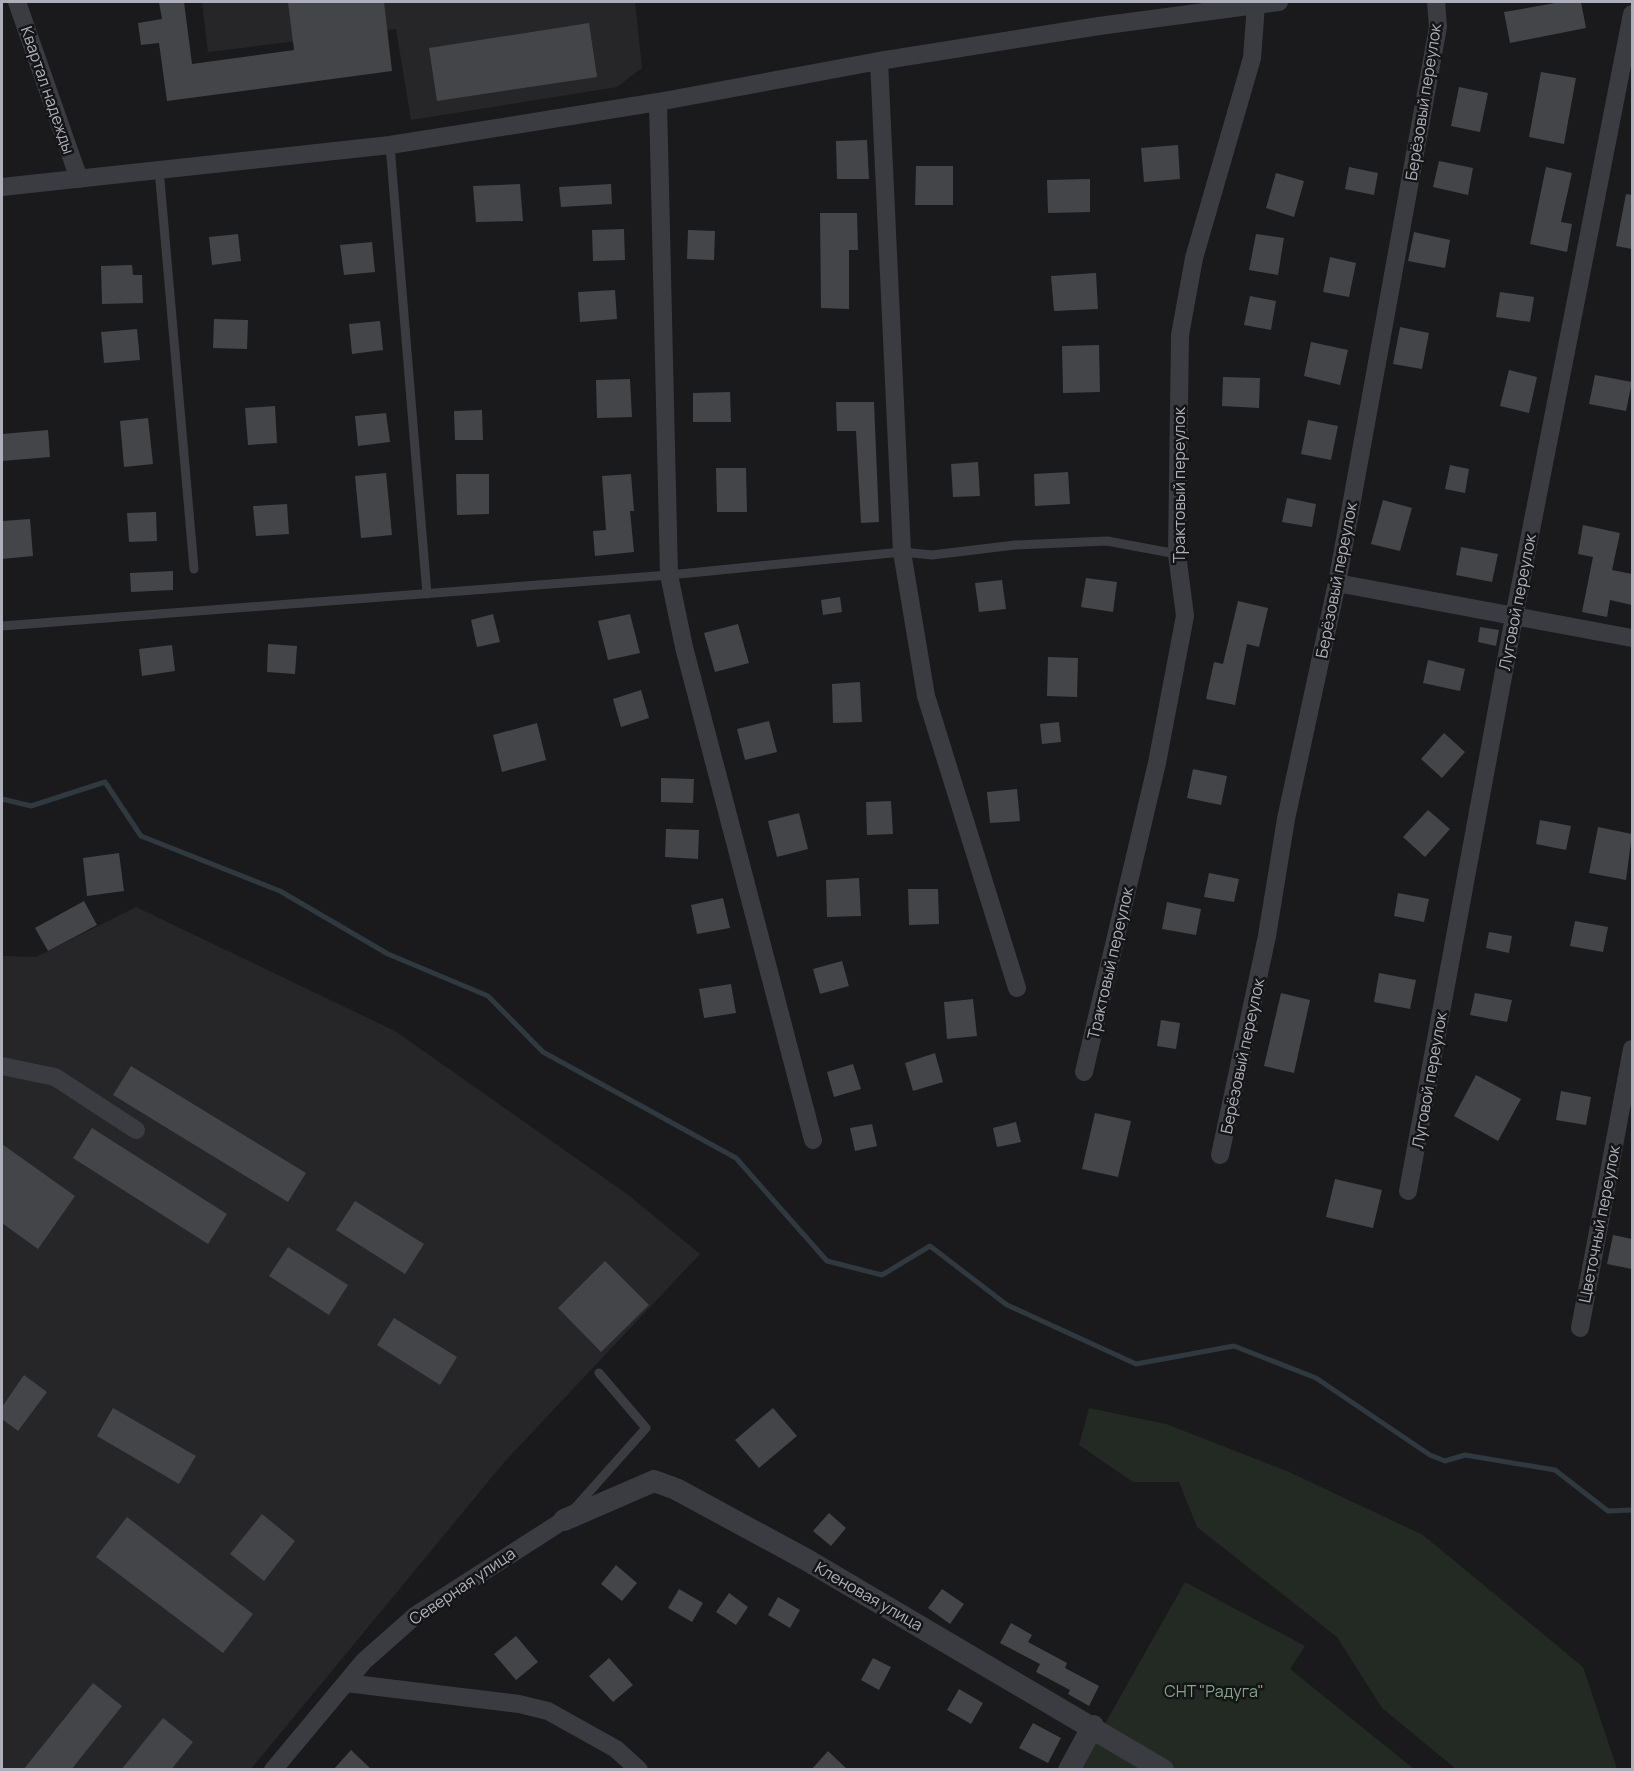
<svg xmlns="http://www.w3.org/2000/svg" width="1634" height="1771" font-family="Manrope,sans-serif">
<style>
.built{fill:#262629}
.green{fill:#222a23}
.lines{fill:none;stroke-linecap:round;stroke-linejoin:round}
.stream{stroke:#303840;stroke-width:5}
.building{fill:#444549}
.service{stroke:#3b3c41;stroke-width:9}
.minor{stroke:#3b3c41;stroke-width:18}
.tertiary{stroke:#3b3c41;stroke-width:22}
.labels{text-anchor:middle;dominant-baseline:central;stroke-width:5;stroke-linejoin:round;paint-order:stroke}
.street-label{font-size:16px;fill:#adb0bb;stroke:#151517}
.park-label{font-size:16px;fill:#84a588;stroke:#151517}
</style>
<rect width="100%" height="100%" fill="#1a1a1c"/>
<path class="built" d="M 202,2 L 635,2 L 642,68 L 617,87 L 411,120 L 396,29 L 208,52 Z
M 136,907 L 395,1031 L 627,1194 L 700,1254 L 506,1460 L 251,1769 L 2,1770 L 2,956 L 36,957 Z"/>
<path class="green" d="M 1089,1408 L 1166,1424 L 1287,1471 L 1423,1535 L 1583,1667 L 1617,1769 L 1456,1769 L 1382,1708 L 1337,1637 L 1197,1527 L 1179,1482 L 1133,1482 L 1079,1445 Z
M 1185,1582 L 1305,1646 L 1290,1669 L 1414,1769 L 1079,1770 Z"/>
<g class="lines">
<path class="stream" d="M 2,799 L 31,806 L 105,782 L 141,836 L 280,891 L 388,954 L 488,996 L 543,1052 L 736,1158 L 827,1261 L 882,1275 L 930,1246 L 1007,1305 L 1136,1364 L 1234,1346 L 1316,1378 L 1430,1455 L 1445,1461 L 1465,1455 L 1555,1470 L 1608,1511 L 1632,1510"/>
</g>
<path class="building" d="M 159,2 L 184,2 L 192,64 L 294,50 L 288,2 L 384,2 L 392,71 L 167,101 L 159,43 L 141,45 L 138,23 L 162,19 Z
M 1561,2 L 1581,2 L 1586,28 L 1510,43 L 1504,12 Z
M 589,23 L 597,77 L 437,101 L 429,48 Z
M 1541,72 L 1576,78 L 1564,144 L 1529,137 Z
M 1459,87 L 1488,93 L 1480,132 L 1451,126 Z
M 867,140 L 869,179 L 837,179 L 836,141 Z
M 1178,145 L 1180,179 L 1144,182 L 1141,148 Z
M 1439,161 L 1473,168 L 1468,195 L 1433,187 Z
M 916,166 L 953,166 L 953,205 L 915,205 Z
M 1349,167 L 1378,173 L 1374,195 L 1345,189 Z
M 1546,167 L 1572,173 L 1561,222 L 1572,224 L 1567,252 L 1530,244 Z
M 1276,173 L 1304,181 L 1294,217 L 1266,208 Z
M 1090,179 L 1090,212 L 1048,213 L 1047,180 Z
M 520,184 L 523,221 L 476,222 L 473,186 Z
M 611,184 L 612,204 L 561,207 L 559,187 Z
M 1626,194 L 1632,195 L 1632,249 L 1616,246 Z
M 820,213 L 857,213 L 858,250 L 849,250 L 849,309 L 821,308 Z
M 624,229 L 625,260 L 593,261 L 592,230 Z
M 688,230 L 715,231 L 714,260 L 687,259 Z
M 1414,232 L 1450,240 L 1445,268 L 1408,261 Z
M 238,234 L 241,261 L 212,265 L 209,237 Z
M 1256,234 L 1284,238 L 1278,275 L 1249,270 Z
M 372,242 L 375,272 L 344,275 L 340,245 Z
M 1330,257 L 1356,263 L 1349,297 L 1323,292 Z
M 132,265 L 133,275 L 142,275 L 143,303 L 102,304 L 101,266 Z
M 1096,273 L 1098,309 L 1054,311 L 1051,276 Z
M 615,290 L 617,319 L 580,322 L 578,292 Z
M 1500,292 L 1534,297 L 1530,322 L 1496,317 Z
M 1250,296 L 1276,301 L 1271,330 L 1244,325 Z
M 214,319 L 248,320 L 247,349 L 213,348 Z
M 380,321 L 383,350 L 352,354 L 349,324 Z
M 1400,327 L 1429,333 L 1422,369 L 1393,364 Z
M 137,329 L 140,360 L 104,363 L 101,332 Z
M 1311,342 L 1348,350 L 1340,385 L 1304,376 Z
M 1099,345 L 1100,392 L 1063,393 L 1062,346 Z
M 1509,370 L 1537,377 L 1529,413 L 1500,406 Z
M 1595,375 L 1632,382 L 1626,411 L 1589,404 Z
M 1223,377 L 1260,378 L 1259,408 L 1222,406 Z
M 630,379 L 632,417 L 597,418 L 596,380 Z
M 730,392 L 731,422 L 693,422 L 693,393 Z
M 836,402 L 874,402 L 879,522 L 861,523 L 856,431 L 837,431 Z
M 275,406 L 277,443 L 248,445 L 245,408 Z
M 482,410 L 483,440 L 455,440 L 454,411 Z
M 386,413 L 390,442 L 358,446 L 355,416 Z
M 148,418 L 153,464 L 124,467 L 120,421 Z
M 1308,420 L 1338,426 L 1331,460 L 1301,454 Z
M 48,430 L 50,457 L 2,461 L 2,434 Z
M 978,462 L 980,496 L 953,497 L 951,464 Z
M 1450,465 L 1469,469 L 1465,493 L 1445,489 Z
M 716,468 L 746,468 L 747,512 L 717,512 Z
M 1068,472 L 1070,504 L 1035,506 L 1034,474 Z
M 386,473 L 392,535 L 361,538 L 355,476 Z
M 456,474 L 489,474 L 489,514 L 457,515 Z
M 631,474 L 634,511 L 630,511 L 634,552 L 595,556 L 593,531 L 606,530 L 602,476 Z
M 1287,498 L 1316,504 L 1312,527 L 1282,522 Z
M 1383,500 L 1412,508 L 1400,551 L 1371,544 Z
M 287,504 L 289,534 L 256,536 L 253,506 Z
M 156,512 L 157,541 L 129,542 L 127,513 Z
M 30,519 L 33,556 L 2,559 L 2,521 Z
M 1583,525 L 1620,533 L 1612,570 L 1632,574 L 1632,605 L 1610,600 L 1607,617 L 1582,612 L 1593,557 L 1578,554 Z
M 1461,547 L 1498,554 L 1492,582 L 1456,575 Z
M 173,571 L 173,590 L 131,592 L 130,573 Z
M 1086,578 L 1117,582 L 1113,612 L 1081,607 Z
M 1002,580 L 1006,609 L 979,612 L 975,583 Z
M 840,597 L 842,612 L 823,615 L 821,600 Z
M 1238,601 L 1268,608 L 1259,647 L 1247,644 L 1235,705 L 1206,699 L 1214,662 L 1223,664 Z
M 493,614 L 500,642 L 477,647 L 471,620 Z
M 630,614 L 640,653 L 608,660 L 598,621 Z
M 738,624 L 749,663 L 715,672 L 704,633 Z
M 1480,627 L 1499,630 L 1496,646 L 1478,642 Z
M 268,644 L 297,646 L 295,674 L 267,672 Z
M 172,645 L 175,671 L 142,676 L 139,649 Z
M 1048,657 L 1078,658 L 1077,697 L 1047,696 Z
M 1428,660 L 1465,669 L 1460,691 L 1423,683 Z
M 860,682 L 862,722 L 833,723 L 832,684 Z
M 641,690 L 649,718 L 621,727 L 613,699 Z
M 769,721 L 777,752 L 745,760 L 737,729 Z
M 1059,722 L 1061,742 L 1042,744 L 1040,724 Z
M 537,723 L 546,760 L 502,772 L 493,735 Z
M 1444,733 L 1465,752 L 1442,778 L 1421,759 Z
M 1193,769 L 1227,776 L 1221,805 L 1187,798 Z
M 661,778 L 694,779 L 693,803 L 661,802 Z
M 1017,789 L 1020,821 L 990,823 L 987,792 Z
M 891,801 L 893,834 L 867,835 L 866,802 Z
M 1428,810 L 1450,829 L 1425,857 L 1403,837 Z
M 799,813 L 808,849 L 777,857 L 768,821 Z
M 1540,820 L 1571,826 L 1566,850 L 1536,844 Z
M 1598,827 L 1632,834 L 1626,880 L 1589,873 Z
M 666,829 L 699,830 L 698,859 L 665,857 Z
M 119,853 L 124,891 L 87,896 L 83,858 Z
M 1209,873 L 1239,879 L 1234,902 L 1204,897 Z
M 859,878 L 861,916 L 827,917 L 826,880 Z
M 908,889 L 938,889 L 939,924 L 909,925 Z
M 1398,893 L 1429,899 L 1424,922 L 1394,916 Z
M 723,898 L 730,928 L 697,934 L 691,905 Z
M 84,901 L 97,925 L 48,951 L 35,928 Z
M 1167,902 L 1201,909 L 1196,935 L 1162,929 Z
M 1575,921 L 1608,927 L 1603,952 L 1570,946 Z
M 1489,932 L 1512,936 L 1509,953 L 1486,948 Z
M 842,961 L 849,986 L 820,994 L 813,969 Z
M 1379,973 L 1416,980 L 1410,1009 L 1374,1002 Z
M 731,984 L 736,1013 L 704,1018 L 699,989 Z
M 1281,993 L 1310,1000 L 1294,1073 L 1264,1066 Z
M 1475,993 L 1512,1000 L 1507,1022 L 1470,1015 Z
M 973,999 L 977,1036 L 947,1039 L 944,1002 Z
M 1161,1020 L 1180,1023 L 1176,1049 L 1157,1046 Z
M 935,1053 L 943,1082 L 913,1091 L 905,1063 Z
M 853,1064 L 861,1089 L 834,1097 L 827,1072 Z
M 131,1066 L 306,1173 L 288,1202 L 113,1095 Z
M 1476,1075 L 1521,1099 L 1498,1141 L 1454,1116 Z
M 1561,1091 L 1591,1097 L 1586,1125 L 1556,1120 Z
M 1095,1113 L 1131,1121 L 1118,1177 L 1082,1169 Z
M 1016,1122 L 1021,1142 L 997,1147 L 993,1128 Z
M 872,1124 L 877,1146 L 855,1151 L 850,1128 Z
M 92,1128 L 227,1214 L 208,1244 L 73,1158 Z
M 2,1144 L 75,1196 L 38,1249 L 2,1223 Z
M 1335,1179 L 1382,1190 L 1373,1228 L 1326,1217 Z
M 355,1201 L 424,1244 L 405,1274 L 336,1230 Z
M 1613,1235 L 1632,1239 L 1632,1269 L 1607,1264 Z
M 288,1247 L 348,1285 L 329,1315 L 269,1276 Z
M 605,1261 L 649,1305 L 601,1352 L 558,1308 Z
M 394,1318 L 457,1357 L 440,1385 L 377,1345 Z
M 24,1375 L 47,1392 L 18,1431 L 2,1419 L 2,1407 Z
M 113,1408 L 196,1456 L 179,1484 L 97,1436 Z
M 773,1408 L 797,1436 L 759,1468 L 735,1440 Z
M 829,1513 L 846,1528 L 831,1546 L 813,1531 Z
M 262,1514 L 295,1541 L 264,1581 L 230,1554 Z
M 127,1517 L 253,1614 L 223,1653 L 96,1557 Z
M 616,1565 L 637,1583 L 622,1601 L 601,1584 Z
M 679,1589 L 703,1603 L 692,1622 L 668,1608 Z
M 942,1589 L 964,1604 L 950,1624 L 928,1608 Z
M 729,1593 L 748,1607 L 736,1625 L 716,1612 Z
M 778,1597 L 800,1610 L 790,1628 L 768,1615 Z
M 1011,1623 L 1032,1635 L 1028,1642 L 1067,1663 L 1065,1668 L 1099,1686 L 1089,1706 L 1068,1694 L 1070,1690 L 1036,1672 L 1040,1664 L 1000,1643 Z
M 516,1636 L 538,1662 L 516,1680 L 494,1654 Z
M 609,1658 L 633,1685 L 613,1702 L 589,1676 Z
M 873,1658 L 891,1667 L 879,1690 L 861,1680 Z
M 93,1683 L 122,1706 L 71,1770 L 23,1770 Z
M 959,1689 L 983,1703 L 971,1724 L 947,1710 Z
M 163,1718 L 193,1742 L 171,1770 L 121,1770 Z
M 1033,1723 L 1061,1738 L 1048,1763 L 1019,1748 Z
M 351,1750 L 372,1770 L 333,1770 Z
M 828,1751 L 848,1770 L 811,1770 Z"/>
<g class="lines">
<path class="service" d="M 390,145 L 427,594
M 159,169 L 194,569
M 2,626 L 669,575 L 902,552 L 932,555 L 1015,545 L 1107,541 L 1177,554
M 574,1509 L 646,1428 L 599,1373"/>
<path class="minor" d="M 17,2 L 79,179
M 879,61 L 902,552 L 926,696 L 1017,988
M 658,102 L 669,575 L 684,647 L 813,1140
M 2,187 L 390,145 L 658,102 L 879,61 L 1099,26 L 1279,2
M 1337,583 L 1632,638
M 2,1066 L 55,1077 L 136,1130
M 1084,1072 L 1157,763 L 1185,616 L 1177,554 L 1180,335 L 1194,258 L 1252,58 L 1256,5
M 1220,1155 L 1267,936 L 1286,819 L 1337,583 L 1438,27 L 1436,2
M 1408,1191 L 1514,617 L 1632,14
M 1580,1328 L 1632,1049
M 346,1683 L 519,1704 L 548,1711 L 616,1749 L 639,1770
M 273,1770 L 364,1661 L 416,1615 L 564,1520"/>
<path class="tertiary" d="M 564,1520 L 654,1481 L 676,1489 L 807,1560 L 1163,1770
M 1069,1770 L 1093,1726"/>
</g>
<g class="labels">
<g class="street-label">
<text transform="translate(48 90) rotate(71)">Квартал надежды</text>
<text transform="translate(1423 102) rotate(-81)">Берёзовый переулок</text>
<text transform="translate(1179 485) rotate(-90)">Трактовый переулок</text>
<text transform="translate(1336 580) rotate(-79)">Берёзовый переулок</text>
<text transform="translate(1517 602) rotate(-79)">Луговой переулок</text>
<text transform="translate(1110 963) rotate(-77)">Трактовый переулок</text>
<text transform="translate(1242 1056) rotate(-78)">Берёзовый переулок</text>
<text transform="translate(1429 1080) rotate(-80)">Луговой переулок</text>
<text transform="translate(1599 1224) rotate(-79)">Цветочный переулок</text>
<text transform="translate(462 1586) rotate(-34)">Северная улица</text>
<text transform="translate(869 1596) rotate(30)">Кленовая улица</text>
</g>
<g class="park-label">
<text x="1214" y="1691">СНТ "Радуга"</text>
</g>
</g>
<rect width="1634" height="1771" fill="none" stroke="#adb0bb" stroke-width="6"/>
</svg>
